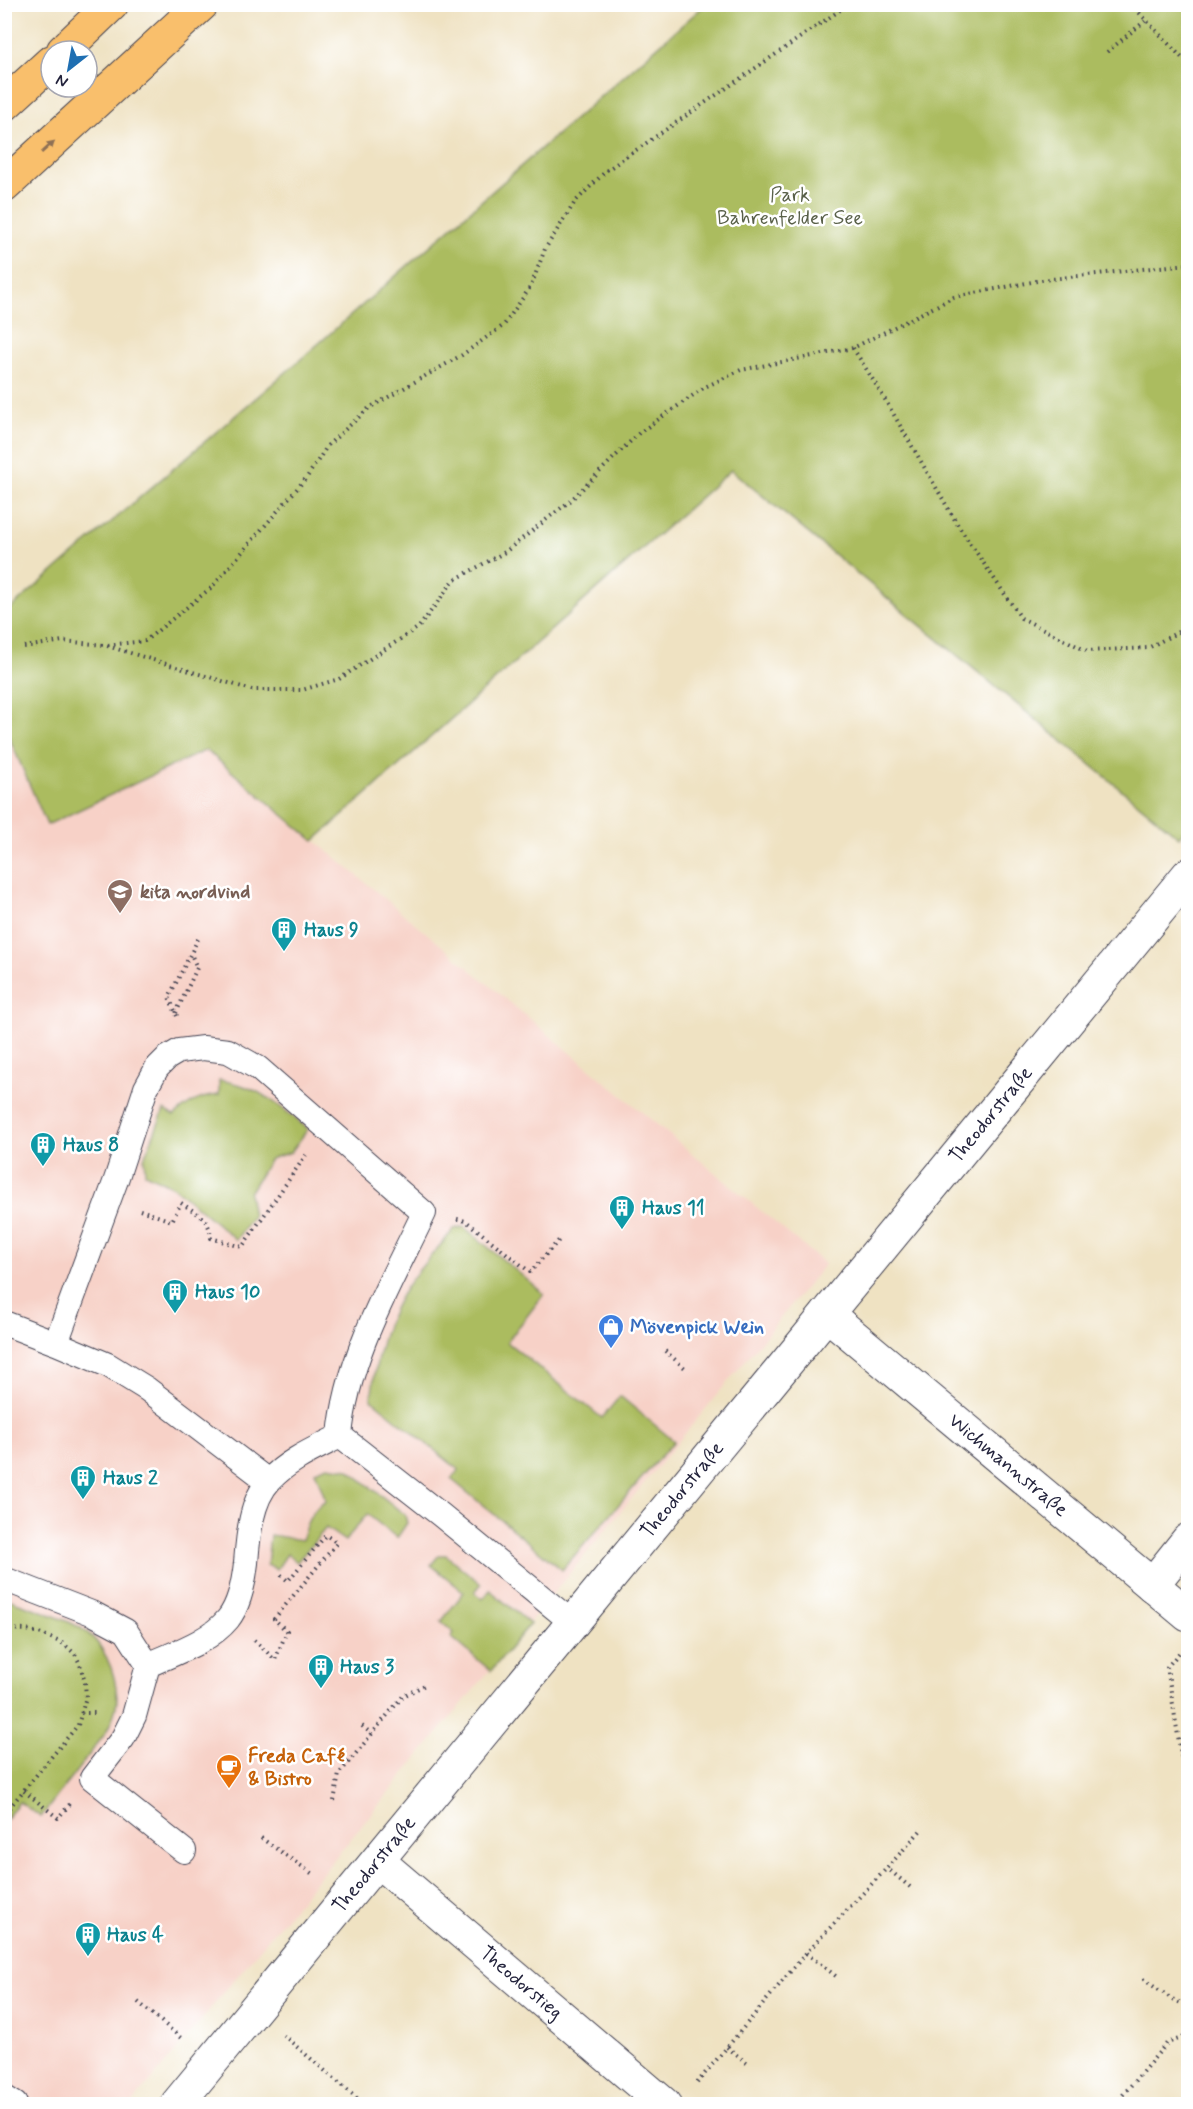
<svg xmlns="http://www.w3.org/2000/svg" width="1193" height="2109" font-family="Mynerve,sans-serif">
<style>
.built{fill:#f7d1c7}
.green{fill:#abbc5f;stroke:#666f4d;stroke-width:1.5}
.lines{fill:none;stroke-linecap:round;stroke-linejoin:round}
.lane-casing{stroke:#413f4f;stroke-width:26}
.street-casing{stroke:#413f4f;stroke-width:35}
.highway-casing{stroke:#413f4f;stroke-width:35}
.path{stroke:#413f4f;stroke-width:4;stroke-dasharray:1.5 4.5;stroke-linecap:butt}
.lane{stroke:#fff;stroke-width:24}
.street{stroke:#fff;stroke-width:33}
.highway{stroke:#f9bf6c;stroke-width:33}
.oneway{fill:#8e7054}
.labels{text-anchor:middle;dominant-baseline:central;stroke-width:5;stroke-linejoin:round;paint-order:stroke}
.park-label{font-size:20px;fill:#596049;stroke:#fff}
.education-label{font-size:20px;font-weight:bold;fill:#785e54;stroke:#fff;text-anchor:start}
.culture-label{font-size:20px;font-weight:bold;fill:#0d838f;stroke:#fff;text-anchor:start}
.street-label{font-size:20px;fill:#22223b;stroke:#fff}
.shop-label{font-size:20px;font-weight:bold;fill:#366cbe;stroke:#fff;text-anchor:start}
.food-label{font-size:20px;font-weight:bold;fill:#c56008;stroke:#fff;text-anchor:start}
</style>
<rect width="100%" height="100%" fill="#fff"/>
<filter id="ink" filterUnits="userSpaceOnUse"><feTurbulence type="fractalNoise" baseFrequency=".0167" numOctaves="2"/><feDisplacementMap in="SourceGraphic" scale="12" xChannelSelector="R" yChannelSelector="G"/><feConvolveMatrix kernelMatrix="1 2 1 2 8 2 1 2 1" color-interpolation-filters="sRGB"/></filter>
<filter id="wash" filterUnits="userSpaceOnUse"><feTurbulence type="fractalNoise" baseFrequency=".008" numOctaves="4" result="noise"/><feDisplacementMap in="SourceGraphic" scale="24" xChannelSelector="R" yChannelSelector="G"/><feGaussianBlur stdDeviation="1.35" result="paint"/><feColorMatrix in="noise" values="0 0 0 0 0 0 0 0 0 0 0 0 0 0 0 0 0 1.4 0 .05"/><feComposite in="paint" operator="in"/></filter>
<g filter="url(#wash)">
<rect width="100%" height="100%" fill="#efe2c2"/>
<path class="built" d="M 4,728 L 47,824 L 206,750 L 825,1264 L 132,2104 L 5,2104 Z"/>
<path class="green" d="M 706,4 L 1188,5 L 1188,825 L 1179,837 L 731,470 L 314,841 L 206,750 L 47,825 L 5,728 L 5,613 L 285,373 Z
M 219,1080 C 260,1086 277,1104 308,1129 L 291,1152 L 270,1159 L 249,1193 L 253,1216 L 236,1240 L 175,1188 L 145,1173 L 144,1158 L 164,1110 L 174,1116 C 189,1103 199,1097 219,1095 Z
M 464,1227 L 544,1294 L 507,1342 L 602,1418 L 620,1396 L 674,1441 L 562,1570 L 451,1479 L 459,1470 L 371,1399 C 376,1360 384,1319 407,1286 C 420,1266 439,1248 454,1229 Z
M 328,1466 L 348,1469 L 405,1515 L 407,1523 L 397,1538 L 367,1514 L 345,1541 L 326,1528 L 297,1562 L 287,1554 L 277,1569 L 267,1565 L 270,1535 L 302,1540 C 306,1523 311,1510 326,1501 L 315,1471 Z
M 439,1555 L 446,1555 L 481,1584 L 475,1592 L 483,1599 L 490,1590 L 530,1624 L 491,1671 L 451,1637 L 454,1633 L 441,1622 L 464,1592 L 431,1565 Z
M 5,1598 C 29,1607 56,1615 79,1627 C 103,1640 116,1672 117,1698 C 117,1711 111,1723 105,1734 L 41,1817 L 19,1802 L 5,1820 Z"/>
</g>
<g filter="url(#ink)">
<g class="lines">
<defs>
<path id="lane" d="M 4,1323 L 56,1343
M 340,1436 L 441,1515 L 573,1623
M 268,1481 L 147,1389 L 108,1365 L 56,1343 L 116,1180 L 146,1088 L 157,1068 L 167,1058 L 179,1051 L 203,1048 L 228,1051 L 258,1068 L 424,1213 C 390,1284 347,1357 340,1436
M 4,1579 L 94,1614 L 126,1631 L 148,1665 C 174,1653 209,1642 228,1619 C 240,1604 244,1581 246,1563 C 248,1536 251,1500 270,1480 C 288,1460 317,1448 340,1436
M 148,1665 L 134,1716 L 123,1738 L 92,1778 L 184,1851
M 4,2097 L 15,2104"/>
<g id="street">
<path id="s1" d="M 827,1314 L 1188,1615"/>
<path d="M 1152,1585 L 1188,1540"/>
<path id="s2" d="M 378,1861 L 664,2104"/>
<path id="s3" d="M 177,2104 L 1188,875"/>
</g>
<path id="highway" d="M 63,51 L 112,4
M 4,105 L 51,62
M 4,186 L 202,4"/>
</defs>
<use href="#lane" class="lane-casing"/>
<use href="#street" class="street-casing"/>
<use href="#highway" class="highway-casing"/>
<path class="path" d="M 1131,4 L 1184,60 L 1188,62
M 1107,52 L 1145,21
M 853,348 L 883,396 L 959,527 L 1021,618 L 1087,651 L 1148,648 L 1182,630 L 1188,616
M 108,645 L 145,641 L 212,587 L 307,477 L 328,445 L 369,408 L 462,355 L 504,325 L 531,286 L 545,249 L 575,202 L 607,170 L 849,4
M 24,647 L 63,641 L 104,645 L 252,690 L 302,690 L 339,679 L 419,627 L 454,580 L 505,552 L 570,501 L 639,433 L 705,387 L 741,370 L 853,348 L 954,297 L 1042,280 L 1188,264
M 176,1013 L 197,968 L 191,954
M 177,1016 L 169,997 L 198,939
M 140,1210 L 172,1221 L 181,1203 C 196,1213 210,1218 211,1238 L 242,1247 L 306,1155
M 457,1219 L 466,1221 L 530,1272 L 561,1238
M 665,1351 L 685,1368
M 4,1629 L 27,1630 L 42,1634 L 64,1644 L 75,1654 L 80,1664 L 85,1683 L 86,1697 L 78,1725 L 4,1814
M 254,1640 L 275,1660 L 287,1631 L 274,1619 L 337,1543 L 326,1535 L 288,1581 L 279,1573
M 1179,1653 L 1167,1667 L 1183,1767
M 81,1713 L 98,1713
M 362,1726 L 372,1734
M 24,1791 L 58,1818 L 70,1804
M 334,1801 L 339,1774 L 403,1696 L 425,1685
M 261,1838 L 314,1875
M 910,1887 L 887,1868 L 921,1830
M 806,1953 L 837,1977
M 1143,1979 L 1172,1999 L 1188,2006
M 138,2002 L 181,2038
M 283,2035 L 364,2104
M 727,2047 L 749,2065
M 697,2083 L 806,1953 L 887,1868
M 1115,2104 L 1167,2043 L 1188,2036"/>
<use href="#lane" class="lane"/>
<use href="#street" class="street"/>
<use href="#highway" class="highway"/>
</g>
<defs><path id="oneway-solid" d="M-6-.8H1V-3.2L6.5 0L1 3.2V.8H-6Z" transform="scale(1.5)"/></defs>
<use class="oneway" href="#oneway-solid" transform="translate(48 147) rotate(-42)"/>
</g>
<defs>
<symbol id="school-pin" viewBox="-11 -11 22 30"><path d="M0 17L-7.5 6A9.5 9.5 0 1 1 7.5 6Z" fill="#8d6e63" stroke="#fff"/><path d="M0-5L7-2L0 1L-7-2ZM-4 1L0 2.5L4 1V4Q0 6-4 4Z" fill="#fff"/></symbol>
<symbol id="building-pin" viewBox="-11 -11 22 30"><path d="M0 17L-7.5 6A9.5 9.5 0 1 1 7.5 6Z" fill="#0f9aa8" stroke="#fff"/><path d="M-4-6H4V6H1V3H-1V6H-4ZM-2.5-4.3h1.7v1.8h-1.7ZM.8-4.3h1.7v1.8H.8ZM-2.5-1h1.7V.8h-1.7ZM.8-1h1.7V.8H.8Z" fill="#fff"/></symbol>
<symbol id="shop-pin" viewBox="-11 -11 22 30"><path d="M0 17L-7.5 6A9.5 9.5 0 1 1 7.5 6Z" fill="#3f7fe0" stroke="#fff"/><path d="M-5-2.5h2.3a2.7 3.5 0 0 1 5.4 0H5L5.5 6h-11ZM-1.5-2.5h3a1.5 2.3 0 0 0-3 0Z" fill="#fff"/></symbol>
<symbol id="cafe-pin" viewBox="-11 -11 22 30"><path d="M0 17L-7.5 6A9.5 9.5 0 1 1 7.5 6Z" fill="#e8710a" stroke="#fff"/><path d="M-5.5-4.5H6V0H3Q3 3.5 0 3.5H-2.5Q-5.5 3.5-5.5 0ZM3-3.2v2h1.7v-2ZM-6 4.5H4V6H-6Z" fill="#fff"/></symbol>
</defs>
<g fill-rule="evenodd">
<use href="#school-pin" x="105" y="877" width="30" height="40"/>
<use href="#building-pin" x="269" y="915" width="30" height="40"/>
<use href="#building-pin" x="28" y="1130" width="30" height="40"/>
<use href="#building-pin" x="607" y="1193" width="30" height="40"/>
<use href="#building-pin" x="160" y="1277" width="30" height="40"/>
<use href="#shop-pin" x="596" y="1312" width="30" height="40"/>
<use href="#building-pin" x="68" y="1463" width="30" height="40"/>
<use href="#building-pin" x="306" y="1652" width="30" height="40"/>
<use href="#cafe-pin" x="214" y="1752" width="30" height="40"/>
<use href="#building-pin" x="73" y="1920" width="30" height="40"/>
</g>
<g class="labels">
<g class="park-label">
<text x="790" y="195">Park<tspan x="790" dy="23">Bahrenfelder See</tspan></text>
</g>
<g class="education-label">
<text x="140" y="892">kita nordvind</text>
</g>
<g class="culture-label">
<text x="304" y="930">Haus 9</text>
<text x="63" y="1145">Haus 8</text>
<text x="642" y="1208">Haus 11</text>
<text x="195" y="1292">Haus 10</text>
<text x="103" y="1478">Haus 2</text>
<text x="340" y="1667">Haus 3</text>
<text x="107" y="1935">Haus 4</text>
</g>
<g class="street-label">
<text stroke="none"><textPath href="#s3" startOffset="1281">Theodorstraße</textPath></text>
<text stroke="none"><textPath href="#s1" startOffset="236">Wichmannstraße</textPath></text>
<text stroke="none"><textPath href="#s3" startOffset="795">Theodorstraße</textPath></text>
<text stroke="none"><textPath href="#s3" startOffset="310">Theodorstraße</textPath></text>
<text stroke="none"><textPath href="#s2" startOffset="188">Theodorstieg</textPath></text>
</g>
<g class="shop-label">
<text x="630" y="1327">Mövenpick Wein</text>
</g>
<g class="food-label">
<text x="248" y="1756">Freda Café<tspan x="248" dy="23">&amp; Bistro</tspan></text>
</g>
</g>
<rect width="1193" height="2109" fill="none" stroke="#fff" stroke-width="24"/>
<g transform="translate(69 69) rotate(211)"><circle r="28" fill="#ffffff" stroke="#a7a7b1" stroke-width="1.5"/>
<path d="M0-4.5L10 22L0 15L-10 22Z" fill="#1f6fb2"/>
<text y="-9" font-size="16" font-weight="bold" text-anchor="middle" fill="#22223b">N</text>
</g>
</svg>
